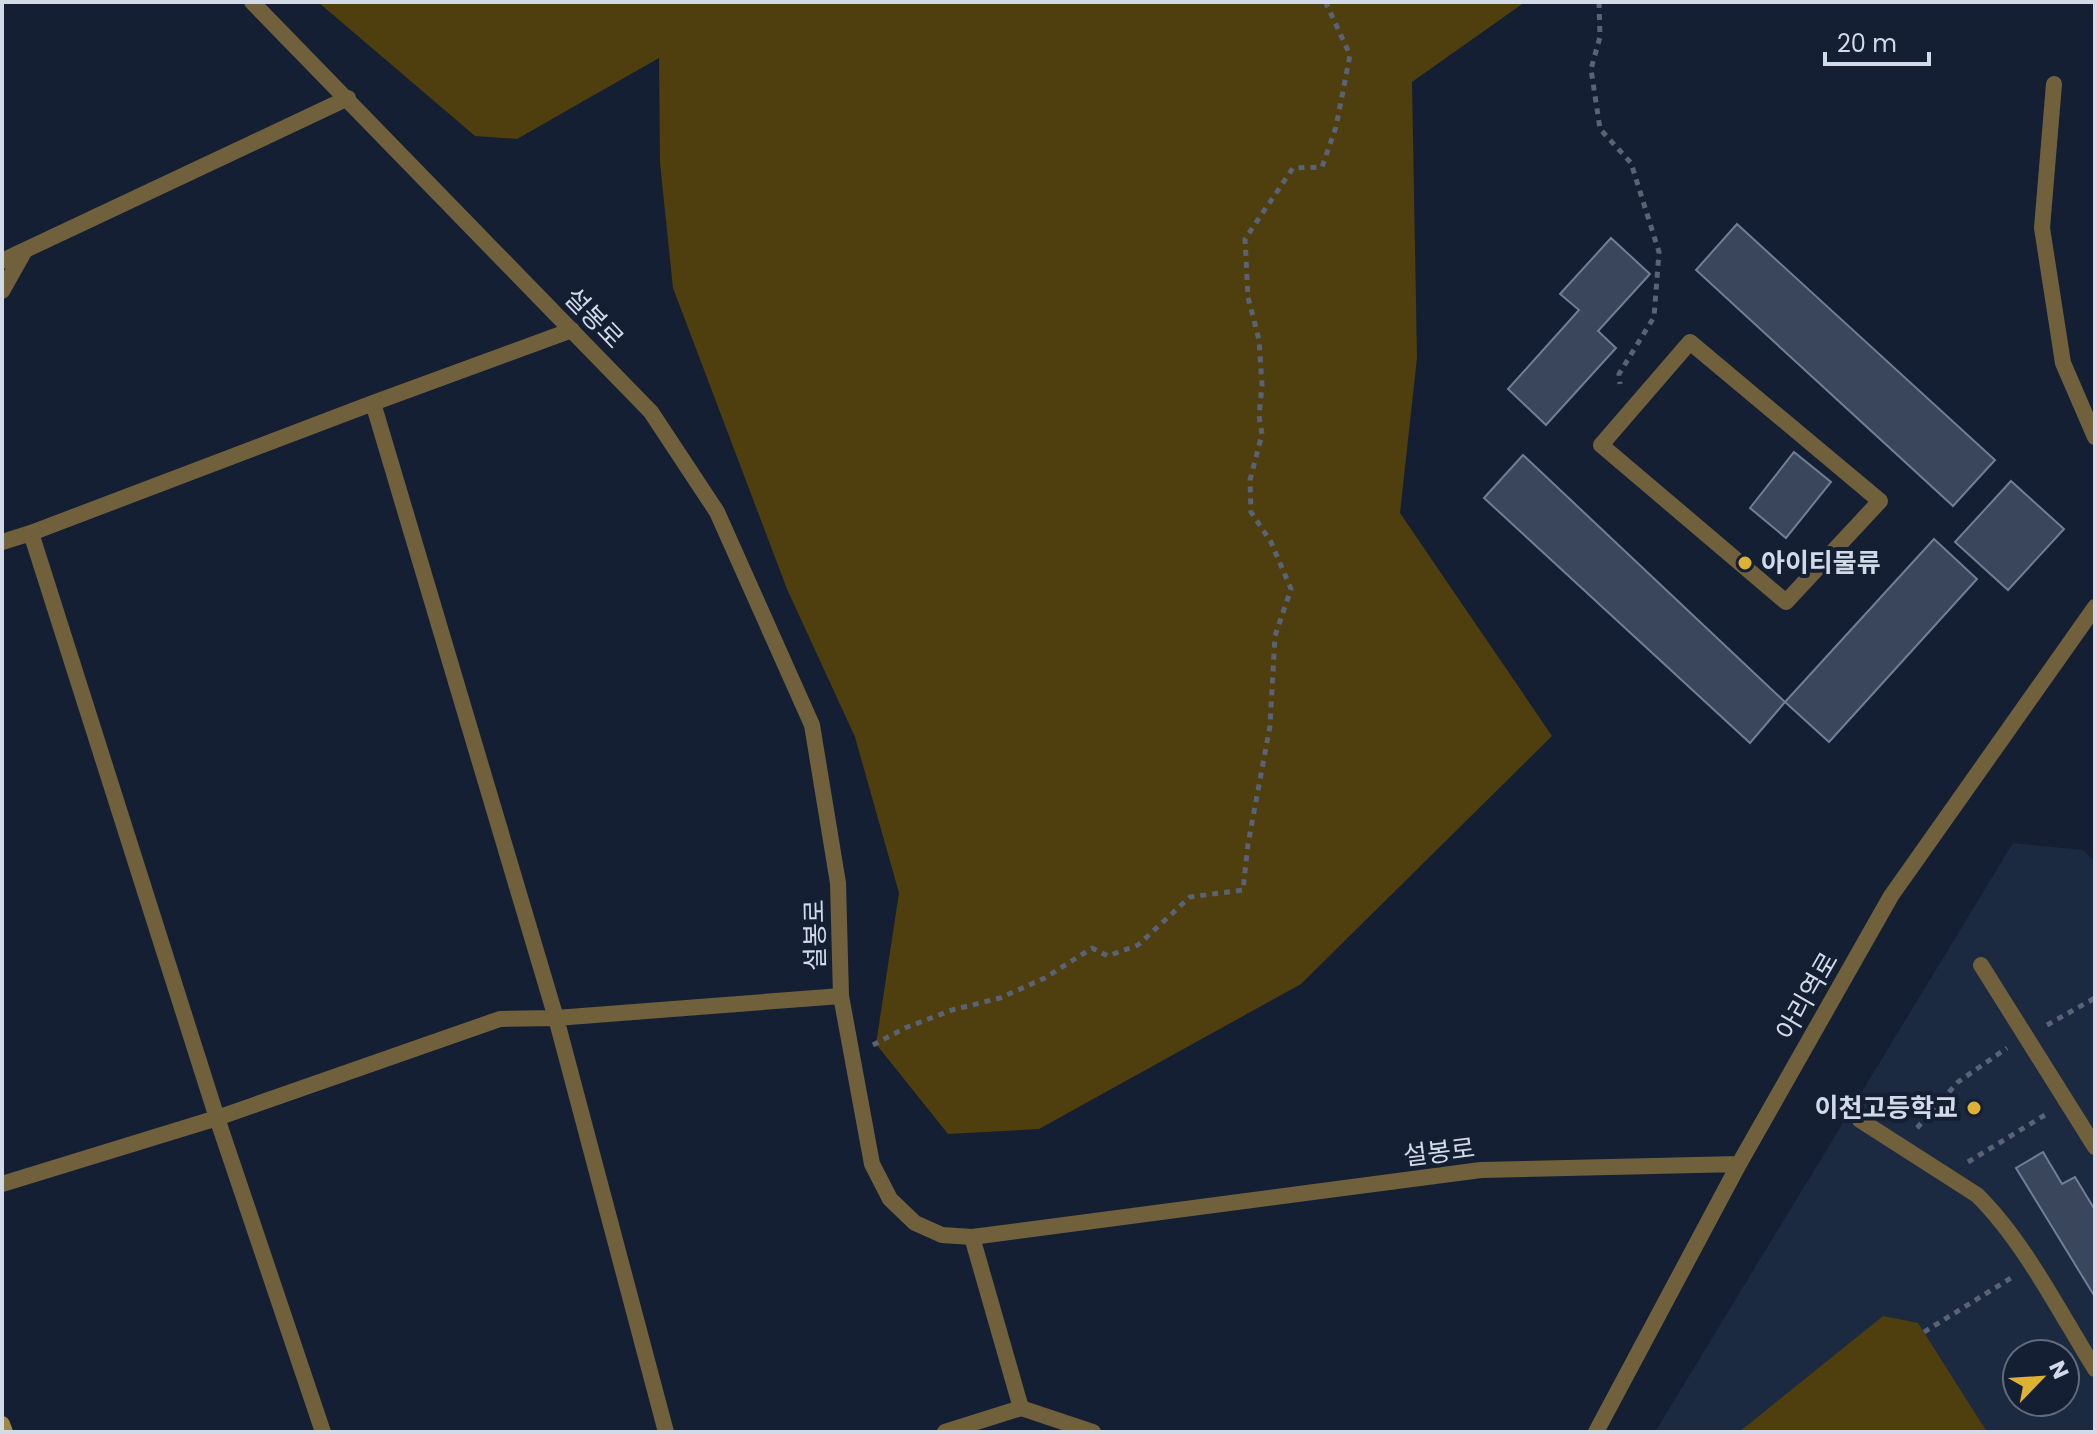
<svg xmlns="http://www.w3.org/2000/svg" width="2097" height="1434" font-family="Poppins,'Noto Sans KR',sans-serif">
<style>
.built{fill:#1b2941;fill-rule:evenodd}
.green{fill:#4f3e0e}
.building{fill:#3a465c;stroke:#707e97;stroke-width:2}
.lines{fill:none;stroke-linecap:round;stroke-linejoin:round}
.path{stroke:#596375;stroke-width:5;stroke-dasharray:6 6;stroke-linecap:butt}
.lane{stroke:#70613c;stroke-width:16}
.street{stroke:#70613c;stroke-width:16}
.secondary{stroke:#9f8749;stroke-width:16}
.poi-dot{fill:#ddb133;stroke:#141f33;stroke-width:3}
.labels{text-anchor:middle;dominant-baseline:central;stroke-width:8;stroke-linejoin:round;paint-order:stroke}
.street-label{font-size:26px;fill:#d2dae8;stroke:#141f33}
.poi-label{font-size:26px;font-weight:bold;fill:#d2dae8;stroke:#141f33;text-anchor:start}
</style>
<rect width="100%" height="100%" fill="#141f33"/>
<path class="built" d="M 2013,843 L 2083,850 L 2095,862 L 2095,1432 L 1655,1432 ZM 2017,1354 L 2065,1354 L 2065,1402 L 2017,1402 Z"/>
<path class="green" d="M 318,2 L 1525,2 L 1412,82 L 1417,358 L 1400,513 L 1552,736 L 1301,984 L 1039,1129 L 948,1134 L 876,1044 L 899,893 L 855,737 L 787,589 L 673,288 L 660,163 L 659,58 L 517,139 L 475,136 Z
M 1883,1316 L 1918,1323 L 1987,1432 L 1739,1432 Z"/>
<path class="building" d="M 1737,224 L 1995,460 L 1953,506 L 1696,270 Z
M 1611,238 L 1650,274 L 1598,331 L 1616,348 L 1546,425 L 1508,389 L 1579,310 L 1560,294 Z
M 1794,452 L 1831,482 L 1786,538 L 1750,508 Z
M 1523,455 L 1785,702 L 1750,743 L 1484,498 Z
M 2011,481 L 2064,529 L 2008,590 L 1955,542 Z
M 1934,539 L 1977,579 L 1829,742 L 1785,702 Z
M 2043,1152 L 2062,1184 L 2075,1177 L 2095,1210 L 2095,1297 L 2016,1168 Z"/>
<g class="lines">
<path class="path" d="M 1599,2 L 1600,37 L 1591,69 L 1600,129 L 1631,163 L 1659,252 L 1654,317 L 1619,374 L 1620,384
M 2047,1025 L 2095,998
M 873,1045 L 905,1028 L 952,1010 L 1000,998 L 1045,978 L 1092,948 L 1108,956 L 1138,945 L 1190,897 L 1243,890 L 1248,844 L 1270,726 L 1275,636 L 1291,589 L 1271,542 L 1251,512 L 1250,480 L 1262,434 L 1259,416 L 1262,385 L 1259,340 L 1248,297 L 1245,239 L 1293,168 L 1322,167 L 1336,127 L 1350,55 L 1326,3
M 1917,1128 L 1958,1082 L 2007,1048
M 1968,1162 L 2045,1115
M 1924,1332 L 2011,1278"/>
<path class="lane" d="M 2,261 L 348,98
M 2,291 L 24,252
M 373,403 L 556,1018 L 666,1432
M 31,533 L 217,1118 L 323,1432
M 2,542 L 31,533 L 373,403 L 572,330
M 1981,965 L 2095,1147
M 1860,1120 L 1977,1195 C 2024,1241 2060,1313 2095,1369
M 2,1184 L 217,1118 L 500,1019 L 556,1018 L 841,996
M 945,1432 L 1021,1408 L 972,1237"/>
<path class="street" d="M 252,2 L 651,412 L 717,512 L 812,725 L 838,883 L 841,996 L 872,1164 L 890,1199 L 915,1223 L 942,1235 L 972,1237 L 1481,1170 L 1739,1164
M 2054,84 L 2042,228 L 2063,363 L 2095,437
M 1690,342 L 1880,501 L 1786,602 L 1601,445 Z
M 1021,1408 L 1093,1432
M 1596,1432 L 1739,1164 L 1891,896 L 2095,607"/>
<path class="secondary" d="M 2,1424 L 5,1432"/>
</g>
<g class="poi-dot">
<circle cx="1745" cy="563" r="8"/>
<circle cx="1974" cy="1108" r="8"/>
</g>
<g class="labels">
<g class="street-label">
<text transform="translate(594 318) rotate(46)">설봉로</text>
<text transform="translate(815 935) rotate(-91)">설봉로</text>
<text transform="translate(1807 996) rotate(-60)">아리역로</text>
<text transform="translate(1439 1152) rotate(-7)">설봉로</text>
</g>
<g class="poi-label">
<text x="1761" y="563">아이티물류</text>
<text x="1958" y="1108" text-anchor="end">이천고등학교</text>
</g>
</g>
<rect width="2097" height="1434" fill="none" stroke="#d2dae8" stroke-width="8"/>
<g transform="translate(2041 1378) rotate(65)"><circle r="38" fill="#141f33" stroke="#606a7b" stroke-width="2"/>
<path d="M0-6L14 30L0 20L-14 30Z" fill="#ddb133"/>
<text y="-12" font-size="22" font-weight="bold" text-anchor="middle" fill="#d2dae8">N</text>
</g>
<path d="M1825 52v12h104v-12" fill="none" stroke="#d2dae8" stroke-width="4"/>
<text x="1837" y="52" font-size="24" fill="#d2dae8" stroke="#141f33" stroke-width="6" paint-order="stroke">20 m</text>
</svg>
